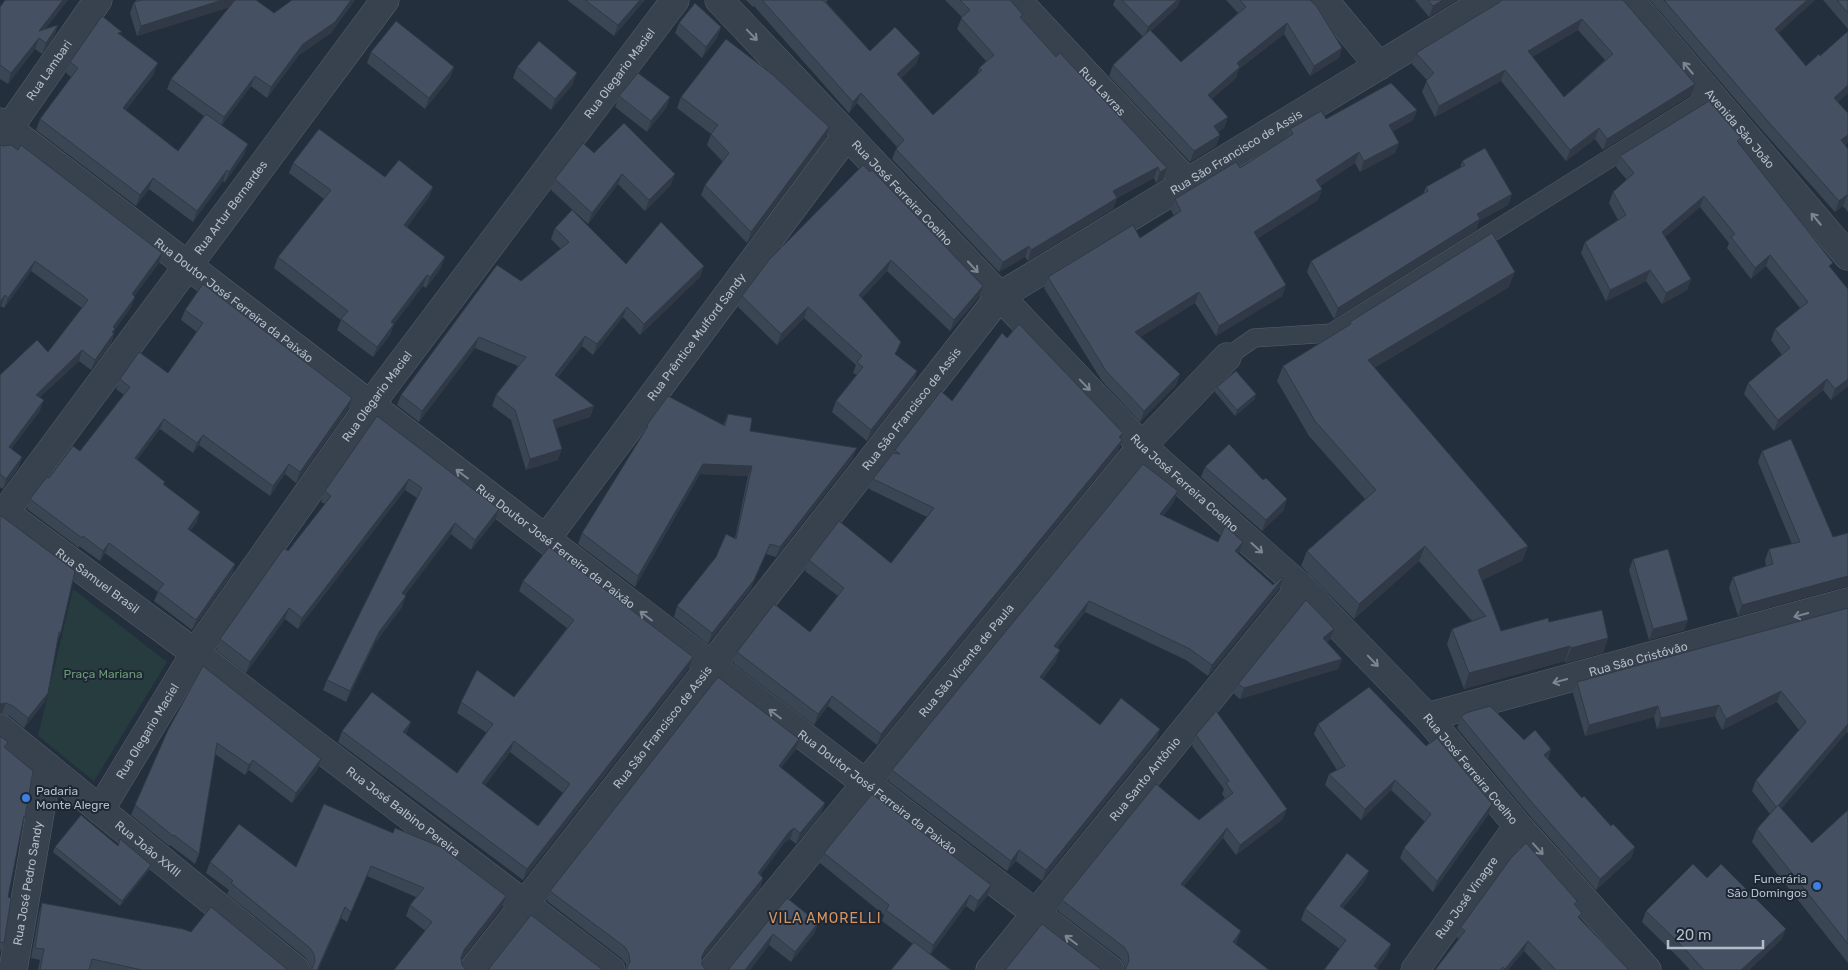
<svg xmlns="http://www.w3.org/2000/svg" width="1848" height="970" font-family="Rubik,sans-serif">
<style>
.green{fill:#263c3f}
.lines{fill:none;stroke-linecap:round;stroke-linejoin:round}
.lane-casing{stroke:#565f6c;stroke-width:19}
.street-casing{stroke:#565f6c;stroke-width:29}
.lane{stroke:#38414e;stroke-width:18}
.street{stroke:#38414e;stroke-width:28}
.wall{fill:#3b4654;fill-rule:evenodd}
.shaded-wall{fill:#303945}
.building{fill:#455162;stroke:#303945;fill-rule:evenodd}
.oneway{stroke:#7c8592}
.shop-dot{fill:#3f7fe0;stroke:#1d2633;stroke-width:2}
.labels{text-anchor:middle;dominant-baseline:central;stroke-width:4;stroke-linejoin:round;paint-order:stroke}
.street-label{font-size:12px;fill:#b4bcc9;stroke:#1d2633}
.park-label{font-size:12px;fill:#6b9a76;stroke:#1d2633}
.poi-label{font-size:12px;fill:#b4bcc9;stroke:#1d2633;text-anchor:start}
.neighbourhood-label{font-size:14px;letter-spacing:1px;fill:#d59563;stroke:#1d2633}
</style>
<rect width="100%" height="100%" fill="#242f3e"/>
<path class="green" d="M 73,589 L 167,662 L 94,781 L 38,736 Z"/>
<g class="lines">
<defs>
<path id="lane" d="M 1227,357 L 1254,338 L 1331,333 L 1711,95"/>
<g id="street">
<path id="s1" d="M 719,0 L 1142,446 L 1301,587 L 1427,717 L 1518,826 L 1647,970"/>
<path id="s2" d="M 1017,0 L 1187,182"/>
<path d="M 1324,0 L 1379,66"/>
<path id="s3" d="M 1630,0 L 1848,256"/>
<path id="s4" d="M 0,122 L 1110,970"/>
<path id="s5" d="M 0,141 L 98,0"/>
<path id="s6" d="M 0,509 L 195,653 L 611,970"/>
<path id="s7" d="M 5,512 L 385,0"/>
<path id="s8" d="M 546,539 L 847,135"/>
<path id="s9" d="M 1427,717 L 1848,602"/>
<path id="s10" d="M 0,728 L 296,970"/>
<path id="s11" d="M 100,810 L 195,653 L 370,405 L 675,0"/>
<path id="s12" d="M 13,970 L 48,767"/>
<path id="s13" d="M 473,970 L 1000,296 L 1487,0"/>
<path id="s14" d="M 713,970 L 1142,446 L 1227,357"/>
<path id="s15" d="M 990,970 L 1301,587"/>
<path id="s16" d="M 1415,970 L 1518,826"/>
</g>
</defs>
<use href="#lane" class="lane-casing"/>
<use href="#street" class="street-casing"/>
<use href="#lane" class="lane"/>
<use href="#street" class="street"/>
</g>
<path class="wall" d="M 5,0 L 68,0 L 45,29 L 58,25 L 54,36 L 42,54 L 35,49 L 8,84 L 0,79 L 0,7 Z
M 136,0 L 256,0 L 274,13 L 292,0 L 355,0 L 331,33 L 299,55 L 267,98 L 251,86 L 222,125 L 244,155 L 225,182 L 223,181 L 193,222 L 149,189 L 136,206 L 36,130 L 40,119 L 71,77 L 66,73 L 70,62 L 121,34 L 154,74 L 126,110 L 178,151 L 204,116 L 167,89 L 171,79 L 230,7 L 137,36 L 130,13 L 134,2 L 136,2 Z
M 567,0 L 645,0 L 614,36 Z
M 746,0 L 828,0 L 826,2 L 870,51 L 920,53 L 916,64 L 901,78 L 933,115 L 977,75 L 979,68 L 986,61 L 957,29 L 962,17 L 945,0 L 1010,0 L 1023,15 L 1022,19 L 1056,57 L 1167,168 L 1163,179 L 1156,183 L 1154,178 L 1117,198 L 1113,209 L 1028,261 L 1025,257 L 999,272 L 892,159 L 896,149 L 897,147 L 857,103 L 849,113 L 754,6 L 753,7 Z
M 1115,0 L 1180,0 L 1177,7 L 1151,31 L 1181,62 L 1238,13 L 1226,0 L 1310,0 L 1342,48 L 1339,58 L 1310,76 L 1284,34 L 1239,69 L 1236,78 L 1212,99 L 1228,117 L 1224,128 L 1218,132 L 1220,135 L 1216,146 L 1190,162 L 1109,76 L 1113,65 L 1143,37 L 1113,5 Z
M 1415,0 L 1457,0 L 1429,17 Z
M 1623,0 L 1695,84 L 1691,95 L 1603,150 L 1595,139 L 1566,161 L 1501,81 L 1435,117 L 1422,92 L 1427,80 L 1412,64 L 1416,53 L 1500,2 ZM 1578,30 L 1605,60 L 1564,97 L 1532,57 Z
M 1650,0 L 1815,0 L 1778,33 L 1806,66 L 1848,93 L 1838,102 L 1848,142 L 1845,145 L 1848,149 L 1848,212 L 1843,206 L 1835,212 L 1761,129 Z
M 1823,0 L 1848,0 L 1848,29 Z
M 679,23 L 721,27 L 717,38 L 702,58 L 675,33 Z
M 371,52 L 454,67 L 450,78 L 425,109 L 367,63 Z
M 517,67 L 573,84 L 551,110 L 513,78 Z
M 619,96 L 670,97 L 666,108 L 647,132 L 615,107 Z
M 681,97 L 826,138 L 747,243 L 701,195 L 705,185 L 723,162 L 707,145 L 711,134 L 677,108 Z
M 1417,110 L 1413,120 L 1393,131 L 1399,143 L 1395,153 L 1360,172 L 1355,163 L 1320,186 L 1322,189 L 1318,200 L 1258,238 L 1286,285 L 1282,296 L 1216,336 L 1195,303 L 1140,337 L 1180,374 L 1176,385 L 1140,422 L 1102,381 L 1044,288 L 1048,277 L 1140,238 L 1174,216 L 1171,210 L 1175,199 L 1240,168 L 1287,137 L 1290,129 L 1326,119 Z
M 1741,138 L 1739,144 L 1831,268 L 1848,289 L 1848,386 L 1831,400 L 1823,390 L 1774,431 L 1744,394 L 1748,383 L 1782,355 L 1771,340 L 1775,329 L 1800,308 L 1766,266 L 1751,279 L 1727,248 L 1729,243 L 1700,207 L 1665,237 L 1691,279 L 1687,290 L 1662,304 L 1646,281 L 1606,301 L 1581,253 L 1585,242 L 1618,220 L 1609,203 L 1613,192 L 1627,180 L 1616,167 L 1620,156 Z
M 0,145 L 159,263 L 134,296 L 135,297 L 131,307 L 114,331 L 114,333 L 111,344 L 91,370 L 79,361 L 40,397 L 40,411 L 11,449 L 22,457 L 18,468 L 3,489 L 0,487 L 0,375 L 48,352 L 82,308 L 31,271 L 4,308 L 1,306 L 0,307 Z
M 594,153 L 671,185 L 645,211 L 618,184 L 588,224 L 551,190 L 555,179 Z
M 1462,161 L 1512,194 L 1508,205 L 1479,221 L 1476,230 L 1334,319 L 1307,272 L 1311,261 L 1423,194 L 1426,187 L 1460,168 Z
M 293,163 L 385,177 L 433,187 L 429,197 L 407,227 L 441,268 L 426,288 L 423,286 L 394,324 L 390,335 L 373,357 L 337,330 L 341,320 L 274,268 L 278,257 L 324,199 L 289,173 Z
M 863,165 L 983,286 L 979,297 L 950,331 L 887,271 L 862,298 L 896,355 L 917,371 L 913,382 L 867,441 L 832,412 L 836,401 L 857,375 L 853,373 L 856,365 L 804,318 L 777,345 L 738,307 L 742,296 Z
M 555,228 L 626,264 L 704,266 L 700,277 L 640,335 L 623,317 L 593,355 L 582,346 L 558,377 L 594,406 L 590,417 L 556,428 L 558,460 L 526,470 L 511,420 L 492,406 L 496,395 L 518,366 L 475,348 L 419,422 L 397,405 L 401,395 L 521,281 L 561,249 L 551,239 Z
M 1509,287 L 1374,368 L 1528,546 L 1522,561 L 1482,580 L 1501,631 L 1549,622 L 1608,638 L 1603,653 L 1565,663 L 1565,661 L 1464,689 L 1447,644 L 1452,629 L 1472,621 L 1419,561 L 1354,619 L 1301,566 L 1307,551 L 1365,499 L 1309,436 L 1277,381 L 1283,366 L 1349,326 L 1350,322 Z
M 185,310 L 352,398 L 349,408 L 296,483 L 285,474 L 270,496 L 199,445 L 193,453 L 160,429 L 137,460 L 164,485 L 197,522 L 190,531 L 235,564 L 232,574 L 192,630 L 154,601 L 158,592 L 105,553 L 100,561 L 79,546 L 79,548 L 27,509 L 30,499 L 49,478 L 80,451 L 124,395 L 116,389 L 120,379 L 168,373 L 197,332 L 181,320 Z
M 1217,387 L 1256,394 L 1254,400 L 1235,416 L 1215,392 Z
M 952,401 L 1121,439 L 1122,440 L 1118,451 L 877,745 L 828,706 L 814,725 L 733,663 L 737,652 L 810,632 L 838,596 L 805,571 L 809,560 L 891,563 L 927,517 L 869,489 L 873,479 L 894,453 L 895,450 Z
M 728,414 L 750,431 L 853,458 L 776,557 L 766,554 L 750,590 L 708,644 L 674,617 L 677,606 L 735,538 L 748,476 L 700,474 L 635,587 L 578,544 L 582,533 L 643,434 L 647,425 L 723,426 Z
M 377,416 L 495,520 L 471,550 L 451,534 L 405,595 L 402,607 L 375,643 L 346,702 L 323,690 L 327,680 L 417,498 L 405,490 L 298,629 L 285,619 L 246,673 L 216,650 L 220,639 L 325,504 L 321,502 L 325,491 Z
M 1762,451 L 1833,537 L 1848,533 L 1848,587 L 1844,587 L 1738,616 L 1729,588 L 1733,577 L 1766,566 L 1765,560 L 1769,549 L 1792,544 L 1758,462 Z
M 1205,467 L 1263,480 L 1284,510 L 1262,531 L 1201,477 Z
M 1174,502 L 1163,516 L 1218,542 L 1243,542 L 1238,554 L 1273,585 L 1283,578 L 1279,589 L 1208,676 L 1186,660 L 1085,612 L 1057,648 L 1056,661 L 1042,680 L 1100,725 L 1160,729 L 1156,740 L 1042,881 L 1016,861 L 1007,871 L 888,781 L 892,770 Z
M 0,515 L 61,632 L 57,642 L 48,693 L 44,703 L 24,728 L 10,716 L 2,713 Z
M 1633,559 L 1688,620 L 1684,630 L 1649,640 L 1629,570 Z
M 523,581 L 689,668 L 523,880 L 338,742 L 342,731 L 411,722 L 406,734 L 457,773 L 487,733 L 457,713 L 461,702 L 514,697 L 567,628 L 519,591 ZM 510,752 L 563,793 L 538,826 L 485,785 Z
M 1848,608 L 1848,733 L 1847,732 L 1781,809 L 1812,843 L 1848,810 L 1848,963 L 1752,842 L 1757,829 L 1770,814 L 1752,791 L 1756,780 L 1799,730 L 1777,702 L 1722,730 L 1715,716 L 1657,729 L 1654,717 L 1585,736 L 1573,693 L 1577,682 Z
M 1334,629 L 1330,639 L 1327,642 L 1342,659 L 1338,669 L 1240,699 L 1234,694 L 1238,684 Z
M 1461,717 L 1524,740 L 1551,749 L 1548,759 L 1582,798 L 1611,826 L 1635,847 L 1631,858 L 1596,890 L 1530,816 L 1457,728 Z
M 1318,724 L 1488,815 L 1433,892 L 1400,858 L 1404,848 L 1425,822 L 1391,790 L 1361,820 L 1325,785 L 1329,774 L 1337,770 L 1314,734 Z
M 168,730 L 318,769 L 292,803 L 249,770 L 245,775 L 215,754 L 199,854 L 195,864 L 170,845 L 169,846 L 131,815 Z
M 1196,735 L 1283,819 L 1236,855 L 1223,838 L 1184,886 L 1237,942 L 1236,944 L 1125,970 L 1124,964 L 1120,958 L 1058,911 L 1062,900 L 1199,820 L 1225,798 L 1222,794 L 1224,789 L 1192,746 Z
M 0,736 L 8,742 L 6,748 L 25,817 L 22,827 L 8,897 L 4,943 L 0,952 Z
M 796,749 L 781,768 L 825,803 L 821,814 L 796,844 L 790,839 L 785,842 L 760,875 L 763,878 L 760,888 L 702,959 L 702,965 L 626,970 L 626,964 L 621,958 L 547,901 L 550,891 Z
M 324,804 L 502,907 L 462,959 L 406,916 L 410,905 L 416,897 L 367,876 L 347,922 L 341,918 L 318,970 L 311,970 L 310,964 L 306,958 L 227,894 L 229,890 L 206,873 L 210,862 L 296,867 Z
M 118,846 L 151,865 L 149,870 L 120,906 L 53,852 L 55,847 Z
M 824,853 L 991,885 L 987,896 L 974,912 L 966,906 L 930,954 L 913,944 L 882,921 L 884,915 L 820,863 Z
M 1707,878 L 1782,939 L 1749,970 L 1690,970 L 1680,959 L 1642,922 L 1646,911 Z
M 1365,881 L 1343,908 L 1391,944 L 1387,955 L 1377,968 L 1340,949 L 1301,920 L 1305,909 Z
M 787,898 L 818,923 L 814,934 L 791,962 L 769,945 L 750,970 Z
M 1577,901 L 1576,906 L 1580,919 L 1629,970 L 1542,970 L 1524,951 L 1508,970 L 1435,970 L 1459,939 L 1457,938 L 1461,927 Z
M 42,903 L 288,970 L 38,970 L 40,960 L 31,958 L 39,913 Z"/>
<path class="shaded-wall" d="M 63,0 L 68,0 L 35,42 L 39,31 Z
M 222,0 L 238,0 L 236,5 L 137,36 L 141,26 Z
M 351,0 L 355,0 L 331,33 L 299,55 L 267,98 L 271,87 L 303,44 Z
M 640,0 L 645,0 L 614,36 L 618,25 Z
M 1177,0 L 1180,0 L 1177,7 L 1144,38 L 1148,27 Z
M 1443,0 L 1457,0 L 1429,17 L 1433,6 Z
M 1807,0 L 1815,0 L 1771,40 L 1775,29 Z
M 1582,19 L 1578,30 L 1524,62 L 1528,51 Z
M 1287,23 L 1284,34 L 1239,69 L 1236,78 L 1204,106 L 1208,95 L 1237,63 Z
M 58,25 L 54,36 L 42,54 L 46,43 Z
M 721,27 L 717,38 L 702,58 L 706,47 Z
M 39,38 L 35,49 L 8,84 L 11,73 Z
M 1342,48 L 1339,58 L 1310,76 L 1314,66 Z
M 920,53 L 916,64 L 893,85 L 897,74 Z
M 158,63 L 154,74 L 119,119 L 123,108 Z
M 454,67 L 450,78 L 425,109 L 429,98 Z
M 1505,70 L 1501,81 L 1435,117 L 1439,106 Z
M 577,73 L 573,84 L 551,110 L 555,99 Z
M 255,76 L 251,86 L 220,128 L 224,117 Z
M 1695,84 L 1691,95 L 1603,150 L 1607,139 Z
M 1848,85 L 1848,93 L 1830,109 L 1834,98 Z
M 861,93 L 857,103 L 849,113 L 853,102 Z
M 670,97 L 666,108 L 647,132 L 651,121 Z
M 1417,110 L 1413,120 L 1385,136 L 1389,125 Z
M 1228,117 L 1224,128 L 1211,137 L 1214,126 Z
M 829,127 L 826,138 L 747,243 L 751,232 Z
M 1599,128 L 1595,139 L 1566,161 L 1570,150 Z
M 1220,135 L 1216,146 L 1190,162 L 1194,151 Z
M 1848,135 L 1848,142 L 1837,151 L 1841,140 Z
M 1399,143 L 1395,153 L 1360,172 L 1364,161 Z
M 248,144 L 244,155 L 225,182 L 229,172 Z
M 1359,152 L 1355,163 L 1312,191 L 1316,180 Z
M 1158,167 L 1154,178 L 1109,202 L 1113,191 Z
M 1167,168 L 1163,179 L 1156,183 L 1160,172 Z
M 227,170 L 223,181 L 193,222 L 197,211 Z
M 622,174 L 618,184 L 588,224 L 592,213 Z
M 675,174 L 671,185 L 645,211 L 649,200 Z
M 153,178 L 149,189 L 136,206 L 140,195 Z
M 433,187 L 429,197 L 400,236 L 404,225 Z
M 1322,189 L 1318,200 L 1250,243 L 1254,232 Z
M 1512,194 L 1508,205 L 1479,221 L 1476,230 L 1334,319 L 1338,308 L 1477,214 Z
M 1847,195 L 1843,206 L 1835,212 L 1839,201 Z
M 1704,196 L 1700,207 L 1658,243 L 1662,232 Z
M 1117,198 L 1113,209 L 1028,261 L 1031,250 Z
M 1029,246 L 1025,257 L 999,272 L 1003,262 Z
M 162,253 L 159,263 L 128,305 L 132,294 Z
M 1770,255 L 1766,266 L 1751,279 L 1755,268 Z
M 445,257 L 441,268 L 426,288 L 430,277 Z
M 891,260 L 887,271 L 855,306 L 859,295 Z
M 35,261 L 31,271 L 4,308 L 8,298 Z
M 704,266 L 700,277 L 640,335 L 644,324 Z
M 1650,270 L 1646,281 L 1606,301 L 1610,290 Z
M 1515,272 L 1509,287 L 1362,375 L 1368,360 Z
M 427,275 L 423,286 L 387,333 L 391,322 Z
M 1691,279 L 1687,290 L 1662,304 L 1666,293 Z
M 1286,285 L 1282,296 L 1216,336 L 1219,326 Z
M 983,286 L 979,297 L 950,331 L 954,320 Z
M 1199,292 L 1195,303 L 1131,343 L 1135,332 Z
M 5,295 L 1,306 L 0,307 L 0,302 Z
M 135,297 L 131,307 L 114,331 L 112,336 L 114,333 L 111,344 L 91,370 L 95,360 L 113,327 Z
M 627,307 L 623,317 L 593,355 L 597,344 Z
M 808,307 L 804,318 L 777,345 L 781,334 Z
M 394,324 L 390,335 L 373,357 L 377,347 Z
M 585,336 L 582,346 L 551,385 L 555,375 Z
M 479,337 L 475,348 L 419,422 L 422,411 Z
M 82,350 L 79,361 L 32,405 L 36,395 Z
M 917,371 L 913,382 L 867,441 L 871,430 Z
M 1180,374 L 1176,385 L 1140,422 L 1144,411 Z
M 1827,379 L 1823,390 L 1774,431 L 1778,420 Z
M 1848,379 L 1848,386 L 1831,400 L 1835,389 Z
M 1256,394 L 1254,400 L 1235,416 L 1237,410 Z
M 352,398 L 349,408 L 296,483 L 300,472 Z
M 44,400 L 40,411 L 5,457 L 9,447 Z
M 594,406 L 590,417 L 550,430 L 553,420 Z
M 164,419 L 160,429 L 131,468 L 135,458 Z
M 1123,433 L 1119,444 L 1122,440 L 1118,451 L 877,745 L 881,734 Z
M 203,435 L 199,445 L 193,453 L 197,443 Z
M 857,448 L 853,458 L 776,557 L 780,547 Z
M 562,449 L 558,460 L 526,470 L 530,459 Z
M 22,457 L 18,468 L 3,489 L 6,479 Z
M 289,464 L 285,474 L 270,496 L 273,486 Z
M 703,464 L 752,466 L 748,476 L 700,474 L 635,587 L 638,576 Z
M 409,479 L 405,490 L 298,629 L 302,618 Z
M 1178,491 L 1174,502 L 1156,525 L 1160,514 Z
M 1287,499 L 1284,510 L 1262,531 L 1266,520 Z
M 499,509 L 495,520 L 471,550 L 475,540 Z
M 200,512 L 197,522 L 184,539 L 188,529 Z
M 455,523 L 451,534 L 398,604 L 402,593 Z
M 1243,542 L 1239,553 L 1231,562 L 1235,551 Z
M 109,543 L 105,553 L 100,561 L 103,551 Z
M 770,544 L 750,590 L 708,644 L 712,633 Z
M 1425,546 L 1419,561 L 1354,619 L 1359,604 Z
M 1528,546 L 1522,561 L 1473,585 L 1478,570 Z
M 235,564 L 232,574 L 192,630 L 196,620 Z
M 1848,576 L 1848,587 L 1844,587 L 1738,616 L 1742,605 Z
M 1283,578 L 1279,589 L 1208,676 L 1212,665 Z
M 406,596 L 402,607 L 375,643 L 346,702 L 350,691 L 379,632 Z
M 1089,601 L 1085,612 L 1051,656 L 1054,646 Z
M 289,608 L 285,619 L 246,673 L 250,662 Z
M 1688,620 L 1684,630 L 1649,640 L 1653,629 Z
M 1334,629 L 1330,639 L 1319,649 L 1323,638 Z
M 1608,638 L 1603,653 L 1565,663 L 1571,648 Z
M 1570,646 L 1565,661 L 1464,689 L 1469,673 Z
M 1060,650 L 1056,661 L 1036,688 L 1040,677 Z
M 693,657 L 689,668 L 523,880 L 527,869 Z
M 1342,659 L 1338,669 L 1240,699 L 1244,688 Z
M 1781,691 L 1777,702 L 1722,730 L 1726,719 Z
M 48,693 L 44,703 L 24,728 L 28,718 Z
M 832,696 L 828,706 L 814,725 L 818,714 Z
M 6,703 L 2,713 L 0,713 L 0,704 Z
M 1719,705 L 1715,716 L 1657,729 L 1661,718 Z
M 1658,706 L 1654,717 L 1585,736 L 1589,725 Z
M 411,722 L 407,732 L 399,743 L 403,732 Z
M 1848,724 L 1847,732 L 1773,818 L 1777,807 Z
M 1160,729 L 1156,740 L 1042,881 L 1046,870 Z
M 799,739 L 796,749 L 775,776 L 779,766 Z
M 514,741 L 510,752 L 479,794 L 482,783 Z
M 1551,749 L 1547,759 L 1544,755 Z
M 321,759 L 318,769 L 292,803 L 296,793 Z
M 253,760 L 249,770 L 245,775 L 249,765 Z
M 1395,780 L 1391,790 L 1361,820 L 1365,809 Z
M 825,803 L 821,814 L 796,844 L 800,833 Z
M 1492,804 L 1488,815 L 1433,892 L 1437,881 Z
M 1287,809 L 1283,819 L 1236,855 L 1240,845 Z
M 794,828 L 790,839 L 785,842 L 754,884 L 758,873 L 789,832 Z
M 1227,828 L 1223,838 L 1177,894 L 1181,884 Z
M 1635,847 L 1631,858 L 1596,890 L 1600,879 Z
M 1019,850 L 1016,861 L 1007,871 L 1011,861 Z
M 151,865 L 149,870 L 120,906 L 122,901 Z
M 371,866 L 367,876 L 347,922 L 351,912 Z
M 1369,871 L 1365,881 L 1336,916 L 1340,906 Z
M 763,878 L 760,888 L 701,960 L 702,956 L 705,950 Z
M 991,885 L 987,896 L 974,912 L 978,901 Z
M 970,895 L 966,906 L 930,956 L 933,945 Z
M 506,896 L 502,907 L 460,961 L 464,950 Z
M 345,907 L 341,918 L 318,970 L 317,970 Z
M 818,923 L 814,934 L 791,962 L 795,952 Z
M 1786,929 L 1782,939 L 1749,970 L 1741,970 Z
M 1241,931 L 1237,942 L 1229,952 L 1233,942 Z
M 773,934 L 769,945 L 750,970 L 745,970 Z
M 1528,941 L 1524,951 L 1508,970 L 1504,970 Z
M 1391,944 L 1387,955 L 1376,970 L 1374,966 Z"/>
<path class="building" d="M 5,0 L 63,0 L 39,31 L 58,25 L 46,43 L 39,38 L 11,73 L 0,65 L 0,7 Z
M 142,0 L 222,0 L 141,26 L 134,2 Z
M 235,0 L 256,0 L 274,13 L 292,0 L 351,0 L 335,22 L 303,44 L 271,87 L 255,76 L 224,117 L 171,79 Z
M 585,0 L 640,0 L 618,25 Z
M 762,0 L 823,0 L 870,51 L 895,27 L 920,53 L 897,74 L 933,115 L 982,70 L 979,68 L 994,55 L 961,18 L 970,10 L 960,0 L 1010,0 L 1023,15 L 1020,17 L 1056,57 L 1060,53 L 1167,168 L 1160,172 L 1158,167 L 1113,191 L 1117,198 L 1031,250 L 1029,246 L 1003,262 L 896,149 L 904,140 L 861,93 L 853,102 Z
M 1122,0 L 1177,0 L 1148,27 Z
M 1240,0 L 1310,0 L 1317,7 L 1342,48 L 1314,66 L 1287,23 L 1237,63 L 1240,67 L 1208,95 L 1228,117 L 1214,126 L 1220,135 L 1194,151 L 1113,65 L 1150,30 L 1181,62 L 1246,7 Z
M 1428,0 L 1443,0 L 1433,6 Z
M 1501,0 L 1623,0 L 1695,84 L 1607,139 L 1599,128 L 1570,150 L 1505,70 L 1439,106 L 1426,81 L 1434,73 L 1416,53 L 1500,2 ZM 1582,19 L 1613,54 L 1564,97 L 1528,51 Z
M 1664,0 L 1807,0 L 1775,29 L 1806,66 L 1819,54 L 1820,56 L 1848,31 L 1848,85 L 1834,98 L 1848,113 L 1848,135 L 1841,140 L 1848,149 L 1848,196 L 1847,195 L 1839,201 L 1765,118 Z
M 1837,0 L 1848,0 L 1848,13 Z
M 695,3 L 721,27 L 706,47 L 679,23 Z
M 102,16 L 122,32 L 118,33 L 158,63 L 123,108 L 178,151 L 206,114 L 248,144 L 229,172 L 227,170 L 197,211 L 153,178 L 140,195 L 40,119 L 78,68 L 70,62 Z
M 396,21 L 454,67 L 429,98 L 371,52 Z
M 726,39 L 773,75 L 829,127 L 751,232 L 705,185 L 729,153 L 711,134 L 718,125 L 681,97 Z
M 539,41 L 577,73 L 555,99 L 517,67 Z
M 638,73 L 670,97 L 651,121 L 619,96 Z
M 1391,83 L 1417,110 L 1389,125 L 1399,143 L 1364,161 L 1359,152 L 1316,180 L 1322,189 L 1254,232 L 1286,285 L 1219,326 L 1199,292 L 1135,332 L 1180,374 L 1144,411 L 1106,371 L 1048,277 L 1133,225 L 1140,238 L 1181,211 L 1175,199 L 1236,162 L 1240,168 L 1293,134 L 1290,129 L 1321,111 L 1326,119 Z
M 1709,101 L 1741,138 L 1737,141 L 1833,263 L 1829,266 L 1848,289 L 1848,379 L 1835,389 L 1827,379 L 1778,420 L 1748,383 L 1790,348 L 1775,329 L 1808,302 L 1770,255 L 1755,268 L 1731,237 L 1735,234 L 1704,196 L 1662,232 L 1691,279 L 1666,293 L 1650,270 L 1610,290 L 1585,242 L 1626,215 L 1613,192 L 1634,173 L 1620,156 Z
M 624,123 L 675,174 L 649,200 L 622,174 L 592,213 L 555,179 L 583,143 L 594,153 Z
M 319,129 L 385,177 L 399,160 L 433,187 L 404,225 L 445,257 L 430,277 L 427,275 L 391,322 L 394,324 L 377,347 L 341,319 L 348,311 L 278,257 L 331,190 L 293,163 Z
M 0,145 L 3,146 L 11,145 L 18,150 L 21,145 L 162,253 L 132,294 L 135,297 L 113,327 L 115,329 L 112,332 L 114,333 L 95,360 L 82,350 L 36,395 L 44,400 L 9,447 L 22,457 L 6,479 L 0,474 L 0,375 L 37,340 L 48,352 L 88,300 L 82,295 L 35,261 L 8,298 L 5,295 L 0,302 Z
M 1485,148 L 1512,194 L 1477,214 L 1480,219 L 1338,308 L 1311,261 L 1428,191 L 1426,187 L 1465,165 L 1462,161 Z
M 863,165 L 870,172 L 872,170 L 983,286 L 954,320 L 891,260 L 859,295 L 901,342 L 895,354 L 917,371 L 871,430 L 836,401 L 863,367 L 857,362 L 862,356 L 808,307 L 781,334 L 742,296 L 769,260 Z
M 572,210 L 626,264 L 661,222 L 704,266 L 644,324 L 627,307 L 597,344 L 585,336 L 555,375 L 594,406 L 553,420 L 562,449 L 530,459 L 515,410 L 496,395 L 526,357 L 479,337 L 422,411 L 401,395 L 497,265 L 521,281 L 569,242 L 555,228 Z
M 1492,233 L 1515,272 L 1368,360 L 1528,546 L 1478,570 L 1501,631 L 1548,618 L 1549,622 L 1602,610 L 1608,638 L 1571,648 L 1570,646 L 1469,673 L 1452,629 L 1486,616 L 1425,546 L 1359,604 L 1307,551 L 1376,490 L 1315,421 L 1283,366 L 1351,324 L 1350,322 Z
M 203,284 L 352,398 L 300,472 L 289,464 L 273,486 L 203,435 L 197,443 L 164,419 L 135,458 L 165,482 L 163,484 L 200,512 L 188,529 L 235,564 L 196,620 L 158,591 L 164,584 L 109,543 L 103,551 L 83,536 L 82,538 L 30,499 L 47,477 L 49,478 L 73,446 L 80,451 L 130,387 L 120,379 L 139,352 L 168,373 L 203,323 L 185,310 Z
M 1019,324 L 1123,433 L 1119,437 L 1122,440 L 881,734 L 832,696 L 818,714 L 737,652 L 774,604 L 810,632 L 844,588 L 809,560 L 839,521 L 891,563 L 934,508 L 873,479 L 893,453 L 900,454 L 895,450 L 941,391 L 952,401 L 1002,333 L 1007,338 Z
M 1236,371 L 1256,394 L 1237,410 L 1217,387 Z
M 668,396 L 725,426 L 728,414 L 752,418 L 750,431 L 857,448 L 780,547 L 770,544 L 754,580 L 712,633 L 677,606 L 716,557 L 726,534 L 736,539 L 752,466 L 703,464 L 638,576 L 582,533 L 648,426 L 647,425 Z
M 377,416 L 499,509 L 475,540 L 455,523 L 402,593 L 406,596 L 379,632 L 350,691 L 327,680 L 422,488 L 409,479 L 302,618 L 289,608 L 250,662 L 220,639 L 284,548 L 288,551 L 331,496 L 325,491 Z
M 1791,439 L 1833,537 L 1848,533 L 1848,576 L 1742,605 L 1733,577 L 1773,564 L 1769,549 L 1800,542 L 1762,451 Z
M 1229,444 L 1263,480 L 1266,478 L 1287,499 L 1266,520 L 1205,467 Z
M 1143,464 L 1178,491 L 1160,514 L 1218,542 L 1225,526 L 1243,542 L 1235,551 L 1273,585 L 1282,577 L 1283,578 L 1212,665 L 1190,649 L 1089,601 L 1054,646 L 1060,650 L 1040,677 L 1100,725 L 1121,698 L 1160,729 L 1046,870 L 1019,850 L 1011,861 L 892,770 Z
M 0,515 L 75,571 L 61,632 L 59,632 L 48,693 L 28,718 L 13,706 L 6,703 L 0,704 Z
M 549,547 L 693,657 L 527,869 L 342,731 L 372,692 L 411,722 L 403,732 L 457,773 L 493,724 L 461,702 L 477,670 L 514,697 L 574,620 L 523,581 ZM 514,741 L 570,784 L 538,826 L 482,783 Z
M 1668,549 L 1688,620 L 1653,629 L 1633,559 Z
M 1306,600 L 1334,629 L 1323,638 L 1342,659 L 1244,688 L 1238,684 Z
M 1848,608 L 1848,724 L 1778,806 L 1778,805 L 1776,807 L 1756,780 L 1806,722 L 1781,691 L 1726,719 L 1719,705 L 1661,718 L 1658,706 L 1589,725 L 1577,682 Z
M 203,666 L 321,759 L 296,793 L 253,760 L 249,765 L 217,743 L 199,854 L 174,835 L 173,836 L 135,805 L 168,730 Z
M 718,677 L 799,739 L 779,766 L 825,803 L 800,833 L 794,828 L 789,832 L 758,873 L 763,878 L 705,950 L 702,956 L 702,965 L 706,970 L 626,970 L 630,962 L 629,954 L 625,947 L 550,891 Z
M 1369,687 L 1426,746 L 1437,738 L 1492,804 L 1437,881 L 1404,848 L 1431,814 L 1395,780 L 1365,809 L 1329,774 L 1345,766 L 1318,724 Z
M 1490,706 L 1524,740 L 1535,730 L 1551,749 L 1544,755 L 1582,798 L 1584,796 L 1611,826 L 1613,824 L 1635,847 L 1600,879 L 1534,805 L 1461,717 L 1466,713 Z
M 1216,711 L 1287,809 L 1240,845 L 1227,828 L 1181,884 L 1241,931 L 1233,942 L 1269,970 L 1125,970 L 1129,961 L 1128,953 L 1124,947 L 1062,900 L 1156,784 L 1199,820 L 1233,793 L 1226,783 L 1229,781 L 1196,735 Z
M 0,736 L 8,742 L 4,747 L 33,771 L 25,817 L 24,816 L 8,897 L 11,898 L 4,943 L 0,942 Z
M 872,794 L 991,885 L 978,901 L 970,895 L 933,945 L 886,910 L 889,905 L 824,853 Z
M 324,804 L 393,833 L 395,828 L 441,847 L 506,896 L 464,950 L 461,958 L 462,965 L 466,970 L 394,970 L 432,922 L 410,905 L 424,888 L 371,866 L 351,912 L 345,907 L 317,970 L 311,970 L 312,969 L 315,962 L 314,954 L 310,948 L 231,883 L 233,881 L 210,862 L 239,824 L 296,867 Z
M 1778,805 L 1812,843 L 1848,810 L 1848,944 L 1757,829 Z
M 81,815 L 118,846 L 120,839 L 151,865 L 122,901 L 55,847 Z
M 1526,843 L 1577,901 L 1574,904 L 1582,913 L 1578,917 L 1629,970 L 1556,970 L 1528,941 L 1505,969 L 1503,967 L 1501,970 L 1435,970 L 1465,931 L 1461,927 L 1511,858 Z
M 1347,853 L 1369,871 L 1340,906 L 1391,944 L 1374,966 L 1379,970 L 1324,970 L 1346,940 L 1305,909 Z
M 1693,864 L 1707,878 L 1721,864 L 1786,929 L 1741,970 L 1704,970 L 1684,948 L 1646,911 Z
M 787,898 L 818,923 L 795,952 L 773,934 L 745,970 L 728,970 Z
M 42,903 L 183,929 L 191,932 L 211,907 L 288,970 L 142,970 L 92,959 L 89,970 L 40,970 L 44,949 L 35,948 Z
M 531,915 L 603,970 L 488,970 Z
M 1042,924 L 1102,970 L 1005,970 Z
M 914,942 L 951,970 L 891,970 Z"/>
<defs><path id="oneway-shaft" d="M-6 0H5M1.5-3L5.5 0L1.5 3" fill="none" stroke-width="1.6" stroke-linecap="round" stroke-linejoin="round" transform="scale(1.25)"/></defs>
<g class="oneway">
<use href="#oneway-shaft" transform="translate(752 35) rotate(46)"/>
<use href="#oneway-shaft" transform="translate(1688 68) rotate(-130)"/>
<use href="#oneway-shaft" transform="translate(1816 219) rotate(-130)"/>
<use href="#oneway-shaft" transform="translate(973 267) rotate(47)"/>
<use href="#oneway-shaft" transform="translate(1085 385) rotate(46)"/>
<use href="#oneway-shaft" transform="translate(462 474) rotate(-143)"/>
<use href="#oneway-shaft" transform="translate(1257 548) rotate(42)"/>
<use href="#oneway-shaft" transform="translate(1801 615) rotate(165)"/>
<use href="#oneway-shaft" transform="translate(646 616) rotate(-143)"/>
<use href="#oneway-shaft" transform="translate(1373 661) rotate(46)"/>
<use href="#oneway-shaft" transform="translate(1560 681) rotate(165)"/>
<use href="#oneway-shaft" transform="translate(775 714) rotate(-143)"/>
<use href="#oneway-shaft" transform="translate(1538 849) rotate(48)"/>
<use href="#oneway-shaft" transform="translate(1071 940) rotate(-143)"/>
</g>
<g class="shop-dot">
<circle cx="26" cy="798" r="5"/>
<circle cx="1817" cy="886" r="5"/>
</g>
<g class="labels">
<g class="street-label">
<text stroke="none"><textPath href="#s5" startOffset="86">Rua Lambari</textPath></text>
<text stroke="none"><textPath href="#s11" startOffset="902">Rua Olegario Maciel</textPath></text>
<text stroke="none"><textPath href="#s2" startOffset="125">Rua Lavras</textPath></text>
<text stroke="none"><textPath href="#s3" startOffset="169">Avenida São João</textPath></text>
<text stroke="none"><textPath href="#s13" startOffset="1132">Rua São Francisco de Assis</textPath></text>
<text stroke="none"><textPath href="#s1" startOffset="266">Rua José Ferreira Coelho</textPath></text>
<text stroke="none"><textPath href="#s7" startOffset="379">Rua Artur Bernardes</textPath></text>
<text stroke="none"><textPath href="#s4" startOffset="294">Rua Doutor José Ferreira da Paixão</textPath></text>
<text stroke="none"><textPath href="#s8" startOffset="252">Rua Prêntice Mulford Sandy</textPath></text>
<text stroke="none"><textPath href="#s11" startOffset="498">Rua Olegario Maciel</textPath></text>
<text stroke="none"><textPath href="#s13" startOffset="712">Rua São Francisco de Assis</textPath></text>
<text stroke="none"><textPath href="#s1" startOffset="671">Rua José Ferreira Coelho</textPath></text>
<text stroke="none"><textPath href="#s4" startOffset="699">Rua Doutor José Ferreira da Paixão</textPath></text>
<text stroke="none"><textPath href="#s6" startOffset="121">Rua Samuel Brasil</textPath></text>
<text stroke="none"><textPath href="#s14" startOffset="400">Rua São Vicente de Paula</textPath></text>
<text stroke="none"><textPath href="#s9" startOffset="219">Rua São Cristóvão</textPath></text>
<text stroke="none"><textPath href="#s13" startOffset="308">Rua São Francisco de Assis</textPath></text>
<text stroke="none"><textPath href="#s11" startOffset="92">Rua Olegario Maciel</textPath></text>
<text stroke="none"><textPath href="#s1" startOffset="1076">Rua José Ferreira Coelho</textPath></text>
<text stroke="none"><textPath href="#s15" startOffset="246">Rua Santo Antônio</textPath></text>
<text stroke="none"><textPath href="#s4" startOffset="1104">Rua Doutor José Ferreira da Paixão</textPath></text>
<text stroke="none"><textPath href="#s6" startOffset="504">Rua José Balbino Pereira</textPath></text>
<text stroke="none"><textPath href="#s10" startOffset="191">Rua João XXIII</textPath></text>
<text stroke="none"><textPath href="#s12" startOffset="88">Rua José Pedro Sandy</textPath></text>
<text stroke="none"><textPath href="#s16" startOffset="89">Rua José Vinagre</textPath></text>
</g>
<g class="park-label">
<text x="103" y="674">Praça Mariana</text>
</g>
<g class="poi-label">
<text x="36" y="791">Padaria<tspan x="36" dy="14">Monte Alegre</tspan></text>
<text x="1807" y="879" text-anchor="end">Funerária<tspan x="1807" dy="14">São Domingos</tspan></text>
</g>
<g class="neighbourhood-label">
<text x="825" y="918">VILA AMORELLI</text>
</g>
</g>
<path d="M1668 940v8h95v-8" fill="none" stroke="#b4bcc9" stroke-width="2.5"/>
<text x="1676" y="940" font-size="15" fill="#b4bcc9" stroke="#1d2633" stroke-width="4" paint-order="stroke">20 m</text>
</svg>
